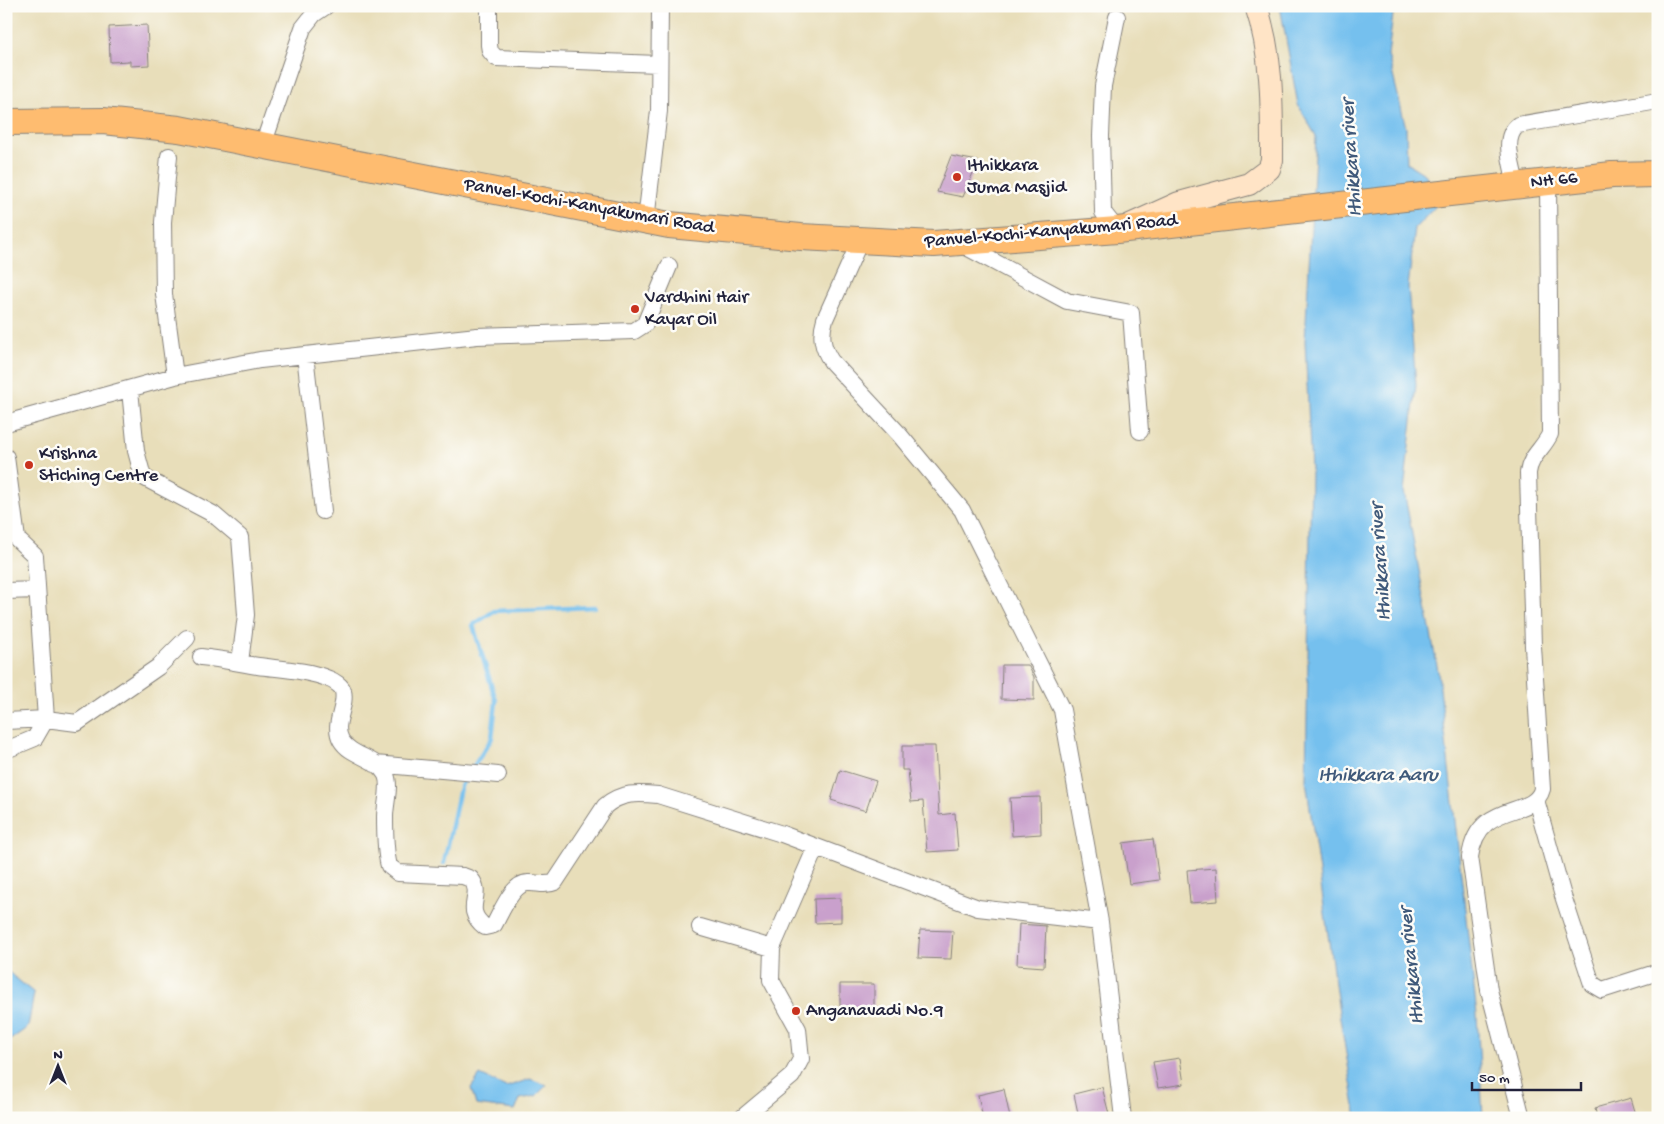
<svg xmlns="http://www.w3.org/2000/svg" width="1664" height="1124" font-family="'Gochi Hand',sans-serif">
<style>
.water{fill:#75c0ee;stroke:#4c7194}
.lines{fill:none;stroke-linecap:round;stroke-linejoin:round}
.stream{stroke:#75c0ee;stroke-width:4.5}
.building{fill:#c9a0cc}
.minor-casing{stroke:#85807a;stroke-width:18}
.secondary-casing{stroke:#85807a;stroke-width:24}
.trunk-casing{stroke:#85807a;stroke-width:28}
.minor{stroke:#fff;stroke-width:16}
.secondary{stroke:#ffe4c6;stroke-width:22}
.trunk{stroke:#febc70;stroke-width:26}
.poi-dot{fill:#c8321e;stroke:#fdfcf7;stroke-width:2}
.labels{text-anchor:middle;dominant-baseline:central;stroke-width:5;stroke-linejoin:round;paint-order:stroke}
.poi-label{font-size:19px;fill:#22223b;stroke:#fdfcf7;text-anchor:start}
.street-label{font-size:19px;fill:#22223b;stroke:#fdfcf7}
.water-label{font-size:20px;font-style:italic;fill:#3f597a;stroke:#fdfcf7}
</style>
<rect width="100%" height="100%" fill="#fdfcf7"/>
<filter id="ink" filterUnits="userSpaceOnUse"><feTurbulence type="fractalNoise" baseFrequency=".02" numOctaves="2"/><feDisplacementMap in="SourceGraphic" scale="10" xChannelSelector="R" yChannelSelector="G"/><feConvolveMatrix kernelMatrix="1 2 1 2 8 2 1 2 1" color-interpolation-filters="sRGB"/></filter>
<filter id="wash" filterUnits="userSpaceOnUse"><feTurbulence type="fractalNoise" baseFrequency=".0096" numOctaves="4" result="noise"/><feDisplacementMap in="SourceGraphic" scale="20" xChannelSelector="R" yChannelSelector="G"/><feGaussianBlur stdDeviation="1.12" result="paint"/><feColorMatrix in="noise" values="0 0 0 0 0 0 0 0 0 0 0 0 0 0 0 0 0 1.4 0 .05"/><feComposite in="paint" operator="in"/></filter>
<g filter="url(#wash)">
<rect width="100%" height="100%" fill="#e8deba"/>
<path class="water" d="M 1280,6 L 1394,6 L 1388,55 L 1406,128 L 1407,163 L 1426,175 L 1435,207 L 1415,228 L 1408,287 L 1416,385 L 1404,491 L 1438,671 L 1477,1015 L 1483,1118 L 1357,1118 L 1339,1012 L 1306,780 L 1311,470 L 1305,341 L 1316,136 L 1298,105 Z
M 6,970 L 34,993 L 28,1027 L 6,1043 Z
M 480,1075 L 506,1087 L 530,1079 L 547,1085 L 536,1096 L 520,1099 L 515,1110 L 476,1105 L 471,1088 Z"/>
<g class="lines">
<path class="stream" d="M 472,769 L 492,738 L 496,701 L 473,625 L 494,611 L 595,607
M 444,863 L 460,788 L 467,775"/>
</g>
<g id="blocks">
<path class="building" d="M 147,25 L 149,65 L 130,66 L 130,61 L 110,62 L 109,27 Z
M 951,156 L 978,161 L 963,197 L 937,192 Z
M 1002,665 L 1028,665 L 1034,677 L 1034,700 L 1001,699 Z
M 902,746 L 935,746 L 939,815 L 955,813 L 958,850 L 927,852 L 923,801 L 911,802 L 908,770 L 902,770 Z
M 840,770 L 876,781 L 866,811 L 831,800 Z
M 1040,797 L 1041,834 L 1012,836 L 1010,798 Z
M 1153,839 L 1159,880 L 1129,884 L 1123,843 Z
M 1216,868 L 1218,901 L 1190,903 L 1187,870 Z
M 841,898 L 841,922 L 815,923 L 814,899 Z
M 1019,924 L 1046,926 L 1044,967 L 1017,965 Z
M 920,930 L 953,931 L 951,959 L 918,958 Z
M 840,984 L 874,984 L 874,1012 L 840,1012 Z
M 1180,1058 L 1184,1084 L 1158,1088 L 1153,1062 Z
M 1102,1087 L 1110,1118 L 1079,1118 L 1074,1094 Z
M 1004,1089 L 1010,1118 L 983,1118 L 978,1095 Z
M 1631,1098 L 1637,1118 L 1597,1118 L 1595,1108 Z"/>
</g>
</g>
<g filter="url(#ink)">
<use href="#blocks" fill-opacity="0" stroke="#85807a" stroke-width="1"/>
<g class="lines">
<defs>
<path id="minor" d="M 489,6 L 489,45 L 490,51 L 496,58 L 659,64
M 1117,17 L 1103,86 L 1101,136 L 1103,212 L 1117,230
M 263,145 L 303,28 L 314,14 L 326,6
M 169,156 L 163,222 L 164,294 L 175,376
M 1516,185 C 1513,166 1501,138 1518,125 L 1658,101
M 646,220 L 659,111 L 660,6
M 860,241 L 825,319 C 820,335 822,347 831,361 L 898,433 L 962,510 L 1062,710 L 1100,922 L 1123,1118
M 959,243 L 1067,301 L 1131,313 L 1140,431
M 305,355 L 323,511
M 130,390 L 136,451 L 143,477 L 213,514 L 240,537 L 246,615 L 240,662
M 6,423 L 175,376 L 260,360 L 477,336 L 634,331 L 645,324 L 669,266
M 6,457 L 17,539 L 35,556 L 46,719 L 35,738 L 6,750
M 6,591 L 37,590
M 201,657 C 221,659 239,663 258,666 C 280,669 308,670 329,679 C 334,681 342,686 343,691 C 347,707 332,724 341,740 C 351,757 377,757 386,775 C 391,786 385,804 385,817 C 385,832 385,851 389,866 L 398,873 L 463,876 L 471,879 C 485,896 461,908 485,927 L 494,925 C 501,913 512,883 528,883 C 538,882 544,887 555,882 L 605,806 C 621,792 638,793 658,795 L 782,834 L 978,908 L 1100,922
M 6,721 L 46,719 L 77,723 L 158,667 L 187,638
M 375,764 L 498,775
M 1536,800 L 1563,896 L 1592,984 L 1602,990 L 1658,972
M 700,927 L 772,948
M 742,1118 L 792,1076 L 801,1059 L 798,1029 L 771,980 L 772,948 L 816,847
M 1522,1118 L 1489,990 L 1470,857 C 1478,798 1534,820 1542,789 L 1533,646 L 1528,473 C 1530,456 1543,449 1550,434 L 1548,181"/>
<path id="secondary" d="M 1130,225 L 1179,203 L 1249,184 L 1269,169 L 1272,160 C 1272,108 1273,56 1256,6"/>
<path id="trunk" d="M 6,122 L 103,121 L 179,129 L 669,225 L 801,237 L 934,244 L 1117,230 L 1612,175 L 1658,174"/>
</defs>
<use href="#minor" class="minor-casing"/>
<use href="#secondary" class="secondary-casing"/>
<use href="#trunk" class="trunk-casing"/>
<use href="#minor" class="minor"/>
<use href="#secondary" class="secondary"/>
<use href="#trunk" class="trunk"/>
</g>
</g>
<g class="poi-dot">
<circle cx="957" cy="177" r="5"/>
<circle cx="635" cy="309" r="5"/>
<circle cx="29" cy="465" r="5"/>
<circle cx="796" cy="1011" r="5"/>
</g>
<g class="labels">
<g class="poi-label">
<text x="967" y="166">Ithikkara<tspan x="967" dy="22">Juma Masjid</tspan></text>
<text x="645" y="298">Vardhini Hair<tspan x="645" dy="22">Kayar Oil</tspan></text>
<text x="39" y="454">Krishna<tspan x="39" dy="22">Stiching Centre</tspan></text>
<text x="806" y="1011">Anganavadi No.9</text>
</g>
<g class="street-label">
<text transform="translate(1554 181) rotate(-6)">NH 66</text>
<text transform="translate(589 207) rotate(10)">Panvel-Kochi-Kanyakumari Road</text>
<text transform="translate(1051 232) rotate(-5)">Panvel-Kochi-Kanyakumari Road</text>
</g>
<g class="water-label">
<text transform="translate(1353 158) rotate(-94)">Ithikkara river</text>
<text transform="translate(1382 562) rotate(-94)">Ithikkara river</text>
<text x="1378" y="776">Ithikkara Aaru</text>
<text transform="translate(1413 966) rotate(-96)">Ithikkara river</text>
</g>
</g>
<rect width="1664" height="1124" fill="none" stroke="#fdfcf7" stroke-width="25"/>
<g transform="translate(58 1066)" stroke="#fdfcf7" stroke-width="4" paint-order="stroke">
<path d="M0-4L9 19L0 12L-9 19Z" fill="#22223b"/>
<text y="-8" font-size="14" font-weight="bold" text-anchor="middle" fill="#22223b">N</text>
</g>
<path d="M1472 1082v8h109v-8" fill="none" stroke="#22223b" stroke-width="2.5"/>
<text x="1479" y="1082" font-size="15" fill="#22223b" stroke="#fdfcf7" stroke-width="4" paint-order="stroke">50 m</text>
</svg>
